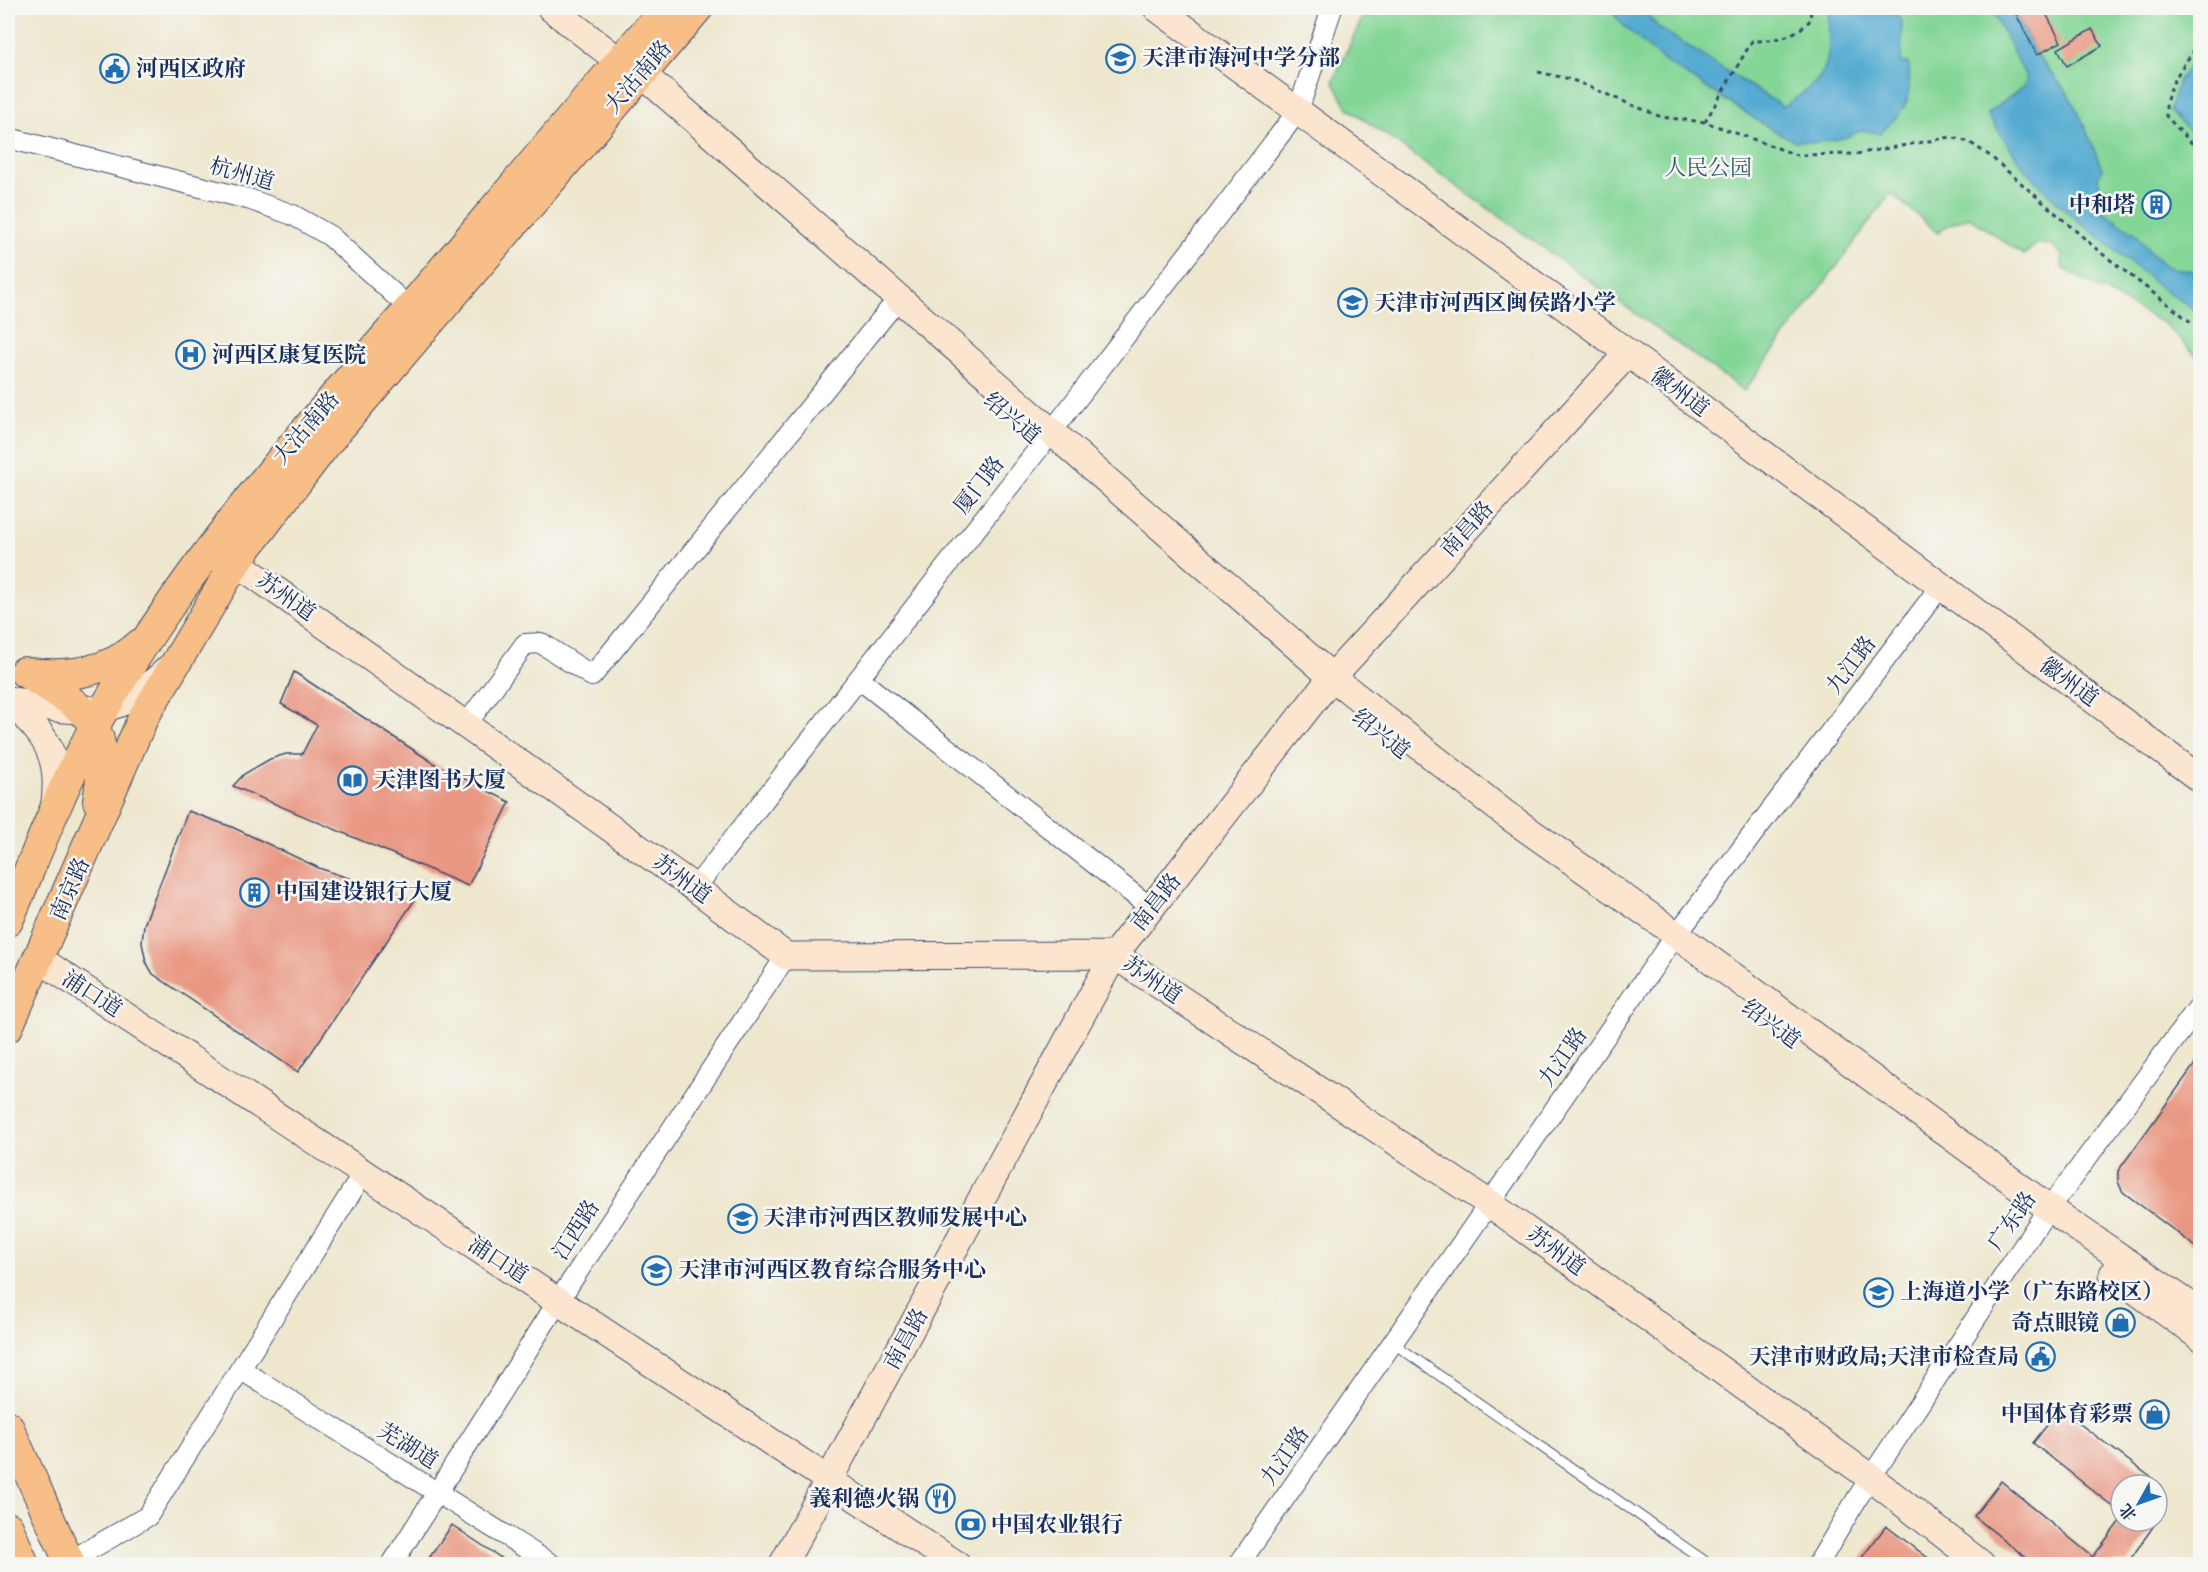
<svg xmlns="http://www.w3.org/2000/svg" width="2208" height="1572" font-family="Cardo,'Noto Serif SC',serif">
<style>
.green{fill:#84d697;stroke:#50827a;stroke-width:1.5}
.water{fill:#55abd1;stroke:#386d98;stroke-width:1.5}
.building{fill:#e99782}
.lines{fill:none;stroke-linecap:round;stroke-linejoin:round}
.lane-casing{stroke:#3b4b6f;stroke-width:11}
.street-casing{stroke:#3b4b6f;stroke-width:22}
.secondary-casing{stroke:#3b4b6f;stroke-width:29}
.primary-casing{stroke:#3b4b6f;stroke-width:32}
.path{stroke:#3b4b6f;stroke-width:3;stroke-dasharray:4.5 4.5;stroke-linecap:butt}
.lane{stroke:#fff;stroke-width:9}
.street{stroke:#fff;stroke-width:20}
.secondary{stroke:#fce5cf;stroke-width:27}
.primary{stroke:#f7be87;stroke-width:30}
.labels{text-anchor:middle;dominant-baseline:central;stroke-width:5;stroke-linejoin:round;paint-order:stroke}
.poi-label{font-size:22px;font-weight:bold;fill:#1b2f5e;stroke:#f6f6f2;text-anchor:start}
.street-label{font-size:22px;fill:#1b2f5e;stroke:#f6f6f2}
.park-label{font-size:22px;fill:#35596c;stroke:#f6f6f2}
</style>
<rect width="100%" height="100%" fill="#f6f6f2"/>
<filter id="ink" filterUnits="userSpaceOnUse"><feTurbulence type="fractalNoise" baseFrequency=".0167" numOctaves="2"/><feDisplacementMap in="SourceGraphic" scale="12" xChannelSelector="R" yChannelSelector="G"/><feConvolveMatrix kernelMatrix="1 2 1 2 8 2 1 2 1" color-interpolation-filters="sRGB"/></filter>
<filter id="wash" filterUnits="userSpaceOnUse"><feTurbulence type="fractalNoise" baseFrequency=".008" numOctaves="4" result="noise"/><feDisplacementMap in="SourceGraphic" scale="24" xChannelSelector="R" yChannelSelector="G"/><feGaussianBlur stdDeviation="1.35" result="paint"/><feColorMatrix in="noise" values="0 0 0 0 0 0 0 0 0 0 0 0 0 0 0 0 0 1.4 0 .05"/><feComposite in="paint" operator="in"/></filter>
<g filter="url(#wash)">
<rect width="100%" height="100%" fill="#eee7ce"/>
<path class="green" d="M 1367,8 L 2200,8 L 2200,359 L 2163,323 L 2062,268 L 2062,255 L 2053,246 L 2038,243 L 2024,255 L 1969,217 L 1950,224 L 1938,233 L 1891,193 L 1744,391 L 1348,108 L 1333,81 Z"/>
<path class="water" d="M 1609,8 L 1641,8 L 1659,28 L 1783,107 C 1834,74 1830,64 1828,8 L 1889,8 L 1902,21 L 1901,63 L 1909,63 C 1910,105 1909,104 1880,134 L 1863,130 L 1844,138 L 1819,142 L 1795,141 L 1768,127 L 1664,61 L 1623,25 Z
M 1991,8 L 2012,8 L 2038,57 L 2067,92 L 2082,120 L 2102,169 L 2098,177 L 2104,212 L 2136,234 L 2151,253 L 2167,267 L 2200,272 L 2200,313 L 2163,289 L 2065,210 L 2027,172 L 1987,114 L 2023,87 L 2027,79 Z
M 2200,52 L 2200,141 L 2169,111 L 2179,80 Z"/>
<g id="blocks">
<path class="building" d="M 2029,8 L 2043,8 L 2061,42 L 2037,55 L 2016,14 Z
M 2092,29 L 2102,46 L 2067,66 L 2058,49 Z
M 294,672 L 435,764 L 510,802 L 468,886 L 233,786 L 244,774 L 270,759 L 286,754 L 302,754 L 317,725 L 281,704 Z
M 188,811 L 232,827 L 319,868 L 414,901 L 298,1072 L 153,974 L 146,962 L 142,943 L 144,925 Z
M 2200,1057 L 2200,1250 L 2123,1192 L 2118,1182 L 2118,1171 Z
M 2060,1409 L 2161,1485 L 2121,1485 L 2121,1513 L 2033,1443 Z
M 2001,1481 L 2093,1557 L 2120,1521 L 2157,1521 L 2127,1564 L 2034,1564 L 1974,1516 Z
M 452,1525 L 510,1564 L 425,1564 Z
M 1886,1526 L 1936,1564 L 1857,1564 Z"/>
</g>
</g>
<g filter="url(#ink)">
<use href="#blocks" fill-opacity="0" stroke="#3b4b6f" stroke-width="1.5"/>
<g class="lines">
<defs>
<path id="lane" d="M 1393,1343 L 1709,1564"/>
<path id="street" d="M 8,138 L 248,199 L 293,215 L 330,236 L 417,315
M 859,679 L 1151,908
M 466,725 L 525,644 L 541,643 L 592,676 L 889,310
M 695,888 L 1043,443 L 1298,111 L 1332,8
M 240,1369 L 551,1564
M 68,1562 L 148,1516 L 364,1172
M 392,1564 L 559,1300 L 786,956
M 1239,1564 L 1668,946 L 1940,587
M 1818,1564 L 1858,1497 L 2040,1221 L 2200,1005"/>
<path id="secondary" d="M 551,8 L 619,61 L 641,73 L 1332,677 L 1504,813 L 1677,935 L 2050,1209 L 2200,1312
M 1157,8 L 1628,353 L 2200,779
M 236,562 L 695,888 L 786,956 L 1114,955 L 1490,1204 L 1871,1478 L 1981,1564
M 8,700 C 79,712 113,724 169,668
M 8,701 C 45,732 63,757 54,808
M 39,959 L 956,1564
M 2113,1274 L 2200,1337
M 783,1564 L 1114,955 L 1332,677 L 1628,353"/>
<path id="primary" d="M 24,672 C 89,711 111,718 98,801
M 28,673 C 69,677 108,673 140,644
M 8,921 C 39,848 67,773 107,704 C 191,558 302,434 411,307 C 496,207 580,106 666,8
M 8,1027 L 143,718 L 236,562 L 329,440 L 698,8
M 8,1426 L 70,1564
M 8,1527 L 24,1564"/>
</defs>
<use href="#lane" class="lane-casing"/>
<use href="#street" class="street-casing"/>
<use href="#secondary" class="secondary-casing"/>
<use href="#primary" class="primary-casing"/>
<path class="path" d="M 2200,42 C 2184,65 2164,87 2166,116 L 2200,152
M 1538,72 L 1570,79 L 1661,117 L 1705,122 L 1797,155 L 1856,154 L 1951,137 L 1969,142 L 1990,156 L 2100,252 L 2200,329
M 1705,122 L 1752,41 C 1774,41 1796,37 1811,19 L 1810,8"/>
<use href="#lane" class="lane"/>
<use href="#street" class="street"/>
<use href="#secondary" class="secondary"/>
<use href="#primary" class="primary"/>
</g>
</g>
<defs>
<symbol id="school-ring" viewBox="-11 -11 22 22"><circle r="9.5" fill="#f6f6f2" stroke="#1f6fb2" stroke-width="1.5"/><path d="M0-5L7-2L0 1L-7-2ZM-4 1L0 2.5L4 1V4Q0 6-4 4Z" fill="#1f6fb2"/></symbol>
<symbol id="civic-ring" viewBox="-11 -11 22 22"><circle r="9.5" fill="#f6f6f2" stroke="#1f6fb2" stroke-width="1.5"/><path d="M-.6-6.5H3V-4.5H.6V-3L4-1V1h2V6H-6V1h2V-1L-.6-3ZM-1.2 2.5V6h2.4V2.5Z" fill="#1f6fb2"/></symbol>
<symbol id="building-ring" viewBox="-11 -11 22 22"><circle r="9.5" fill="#f6f6f2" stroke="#1f6fb2" stroke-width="1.5"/><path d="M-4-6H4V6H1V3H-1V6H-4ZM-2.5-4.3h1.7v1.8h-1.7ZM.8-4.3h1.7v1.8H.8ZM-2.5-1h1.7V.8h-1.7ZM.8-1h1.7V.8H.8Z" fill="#1f6fb2"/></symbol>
<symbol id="hospital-ring" viewBox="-11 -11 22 22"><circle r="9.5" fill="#f6f6f2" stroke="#1f6fb2" stroke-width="1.5"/><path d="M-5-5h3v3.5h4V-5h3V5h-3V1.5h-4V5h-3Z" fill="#1f6fb2"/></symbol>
<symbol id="library-ring" viewBox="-11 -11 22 22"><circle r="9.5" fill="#f6f6f2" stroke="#1f6fb2" stroke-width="1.5"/><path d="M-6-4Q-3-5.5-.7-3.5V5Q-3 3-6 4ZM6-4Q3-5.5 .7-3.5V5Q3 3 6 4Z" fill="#1f6fb2"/></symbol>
<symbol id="shop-ring" viewBox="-11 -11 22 22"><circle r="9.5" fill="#f6f6f2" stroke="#1f6fb2" stroke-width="1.5"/><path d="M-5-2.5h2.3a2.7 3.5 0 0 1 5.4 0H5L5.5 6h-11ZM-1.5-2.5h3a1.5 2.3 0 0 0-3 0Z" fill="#1f6fb2"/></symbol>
<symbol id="restaurant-ring" viewBox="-11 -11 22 22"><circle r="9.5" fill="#f6f6f2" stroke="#1f6fb2" stroke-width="1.5"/><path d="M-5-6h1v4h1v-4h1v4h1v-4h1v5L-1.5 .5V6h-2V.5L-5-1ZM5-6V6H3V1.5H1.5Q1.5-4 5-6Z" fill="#1f6fb2"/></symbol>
<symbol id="bank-ring" viewBox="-11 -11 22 22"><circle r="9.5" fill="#f6f6f2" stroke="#1f6fb2" stroke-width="1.5"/><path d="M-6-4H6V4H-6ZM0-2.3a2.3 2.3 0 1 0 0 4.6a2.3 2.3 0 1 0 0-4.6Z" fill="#1f6fb2"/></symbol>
</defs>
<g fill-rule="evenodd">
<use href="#school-ring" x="1104" y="42" width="33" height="33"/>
<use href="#civic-ring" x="98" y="52" width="33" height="33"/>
<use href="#building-ring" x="2140" y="188" width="33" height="33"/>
<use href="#school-ring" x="1336" y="286" width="33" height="33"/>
<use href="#hospital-ring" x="174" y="338" width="33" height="33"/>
<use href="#library-ring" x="336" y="764" width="33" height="33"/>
<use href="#building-ring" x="238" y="876" width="33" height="33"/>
<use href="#school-ring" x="726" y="1202" width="33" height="33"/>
<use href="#school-ring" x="640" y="1254" width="33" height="33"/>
<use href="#school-ring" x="1862" y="1276" width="33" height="33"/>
<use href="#shop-ring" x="2104" y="1306" width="33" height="33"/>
<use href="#civic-ring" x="2024" y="1340" width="33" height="33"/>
<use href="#shop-ring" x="2138" y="1398" width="33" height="33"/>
<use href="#restaurant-ring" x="924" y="1482" width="33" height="33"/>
<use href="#bank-ring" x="954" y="1508" width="33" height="33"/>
</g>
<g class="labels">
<g class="poi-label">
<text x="1142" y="58">天津市海河中学分部</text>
<text x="136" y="69">河西区政府</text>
<text x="2135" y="205" text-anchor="end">中和塔</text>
<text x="1374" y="303">天津市河西区闽侯路小学</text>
<text x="212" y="355">河西区康复医院</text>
<text x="374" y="780">天津图书大厦</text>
<text x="276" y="892">中国建设银行大厦</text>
<text x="763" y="1218">天津市河西区教师发展中心</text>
<text x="678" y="1270">天津市河西区教育综合服务中心</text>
<text x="1900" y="1292">上海道小学（广东路校区）</text>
<text x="2099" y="1323" text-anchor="end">奇点眼镜</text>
<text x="2019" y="1357" text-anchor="end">天津市财政局;天津市检查局</text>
<text x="2133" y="1414" text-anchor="end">中国体育彩票</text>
<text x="919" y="1499" text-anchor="end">義利德火锅</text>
<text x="991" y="1525">中国农业银行</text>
</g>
<g class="street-label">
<text transform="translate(638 77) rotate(-49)">大沽南路</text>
<text transform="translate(242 174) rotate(16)">杭州道</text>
<text transform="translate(1680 392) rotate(37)">徽州道</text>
<text transform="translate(1012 418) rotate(40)">绍兴道</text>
<text transform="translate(306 428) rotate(-49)">大沽南路</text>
<text transform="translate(979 485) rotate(-52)">厦门路</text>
<text transform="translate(1467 529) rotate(-48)">南昌路</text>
<text transform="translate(286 597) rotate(35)">苏州道</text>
<text transform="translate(1851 665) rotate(-53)">九江路</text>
<text transform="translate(2069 682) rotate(36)">徽州道</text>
<text transform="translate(1381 734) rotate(38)">绍兴道</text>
<text transform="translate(682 879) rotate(36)">苏州道</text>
<text transform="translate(70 889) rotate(-66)">南京路</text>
<text transform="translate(1156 902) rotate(-52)">南昌路</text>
<text transform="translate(1152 980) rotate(34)">苏州道</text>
<text transform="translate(92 994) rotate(33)">浦口道</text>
<text transform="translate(1771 1024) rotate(36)">绍兴道</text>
<text transform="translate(1563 1057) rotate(-55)">九江路</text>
<text transform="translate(2012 1221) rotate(-55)">广东路</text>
<text transform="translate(576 1230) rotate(-57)">江西路</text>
<text transform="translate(1556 1251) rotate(36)">苏州道</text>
<text transform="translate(498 1260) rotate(33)">浦口道</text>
<text transform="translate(906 1339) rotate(-61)">南昌路</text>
<text transform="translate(408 1446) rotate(32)">芜湖道</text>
<text transform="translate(1285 1456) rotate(-55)">九江路</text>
</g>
<g class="park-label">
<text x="1708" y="168">人民公园</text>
</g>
</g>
<rect width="2208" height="1572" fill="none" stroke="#f6f6f2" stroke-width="30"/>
<g transform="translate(2139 1503) rotate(230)"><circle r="28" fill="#f6f6f2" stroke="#9ea6b7" stroke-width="1.5"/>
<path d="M0-4.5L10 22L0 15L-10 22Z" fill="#1f6fb2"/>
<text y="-9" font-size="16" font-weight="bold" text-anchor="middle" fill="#1b2f5e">北</text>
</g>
</svg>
